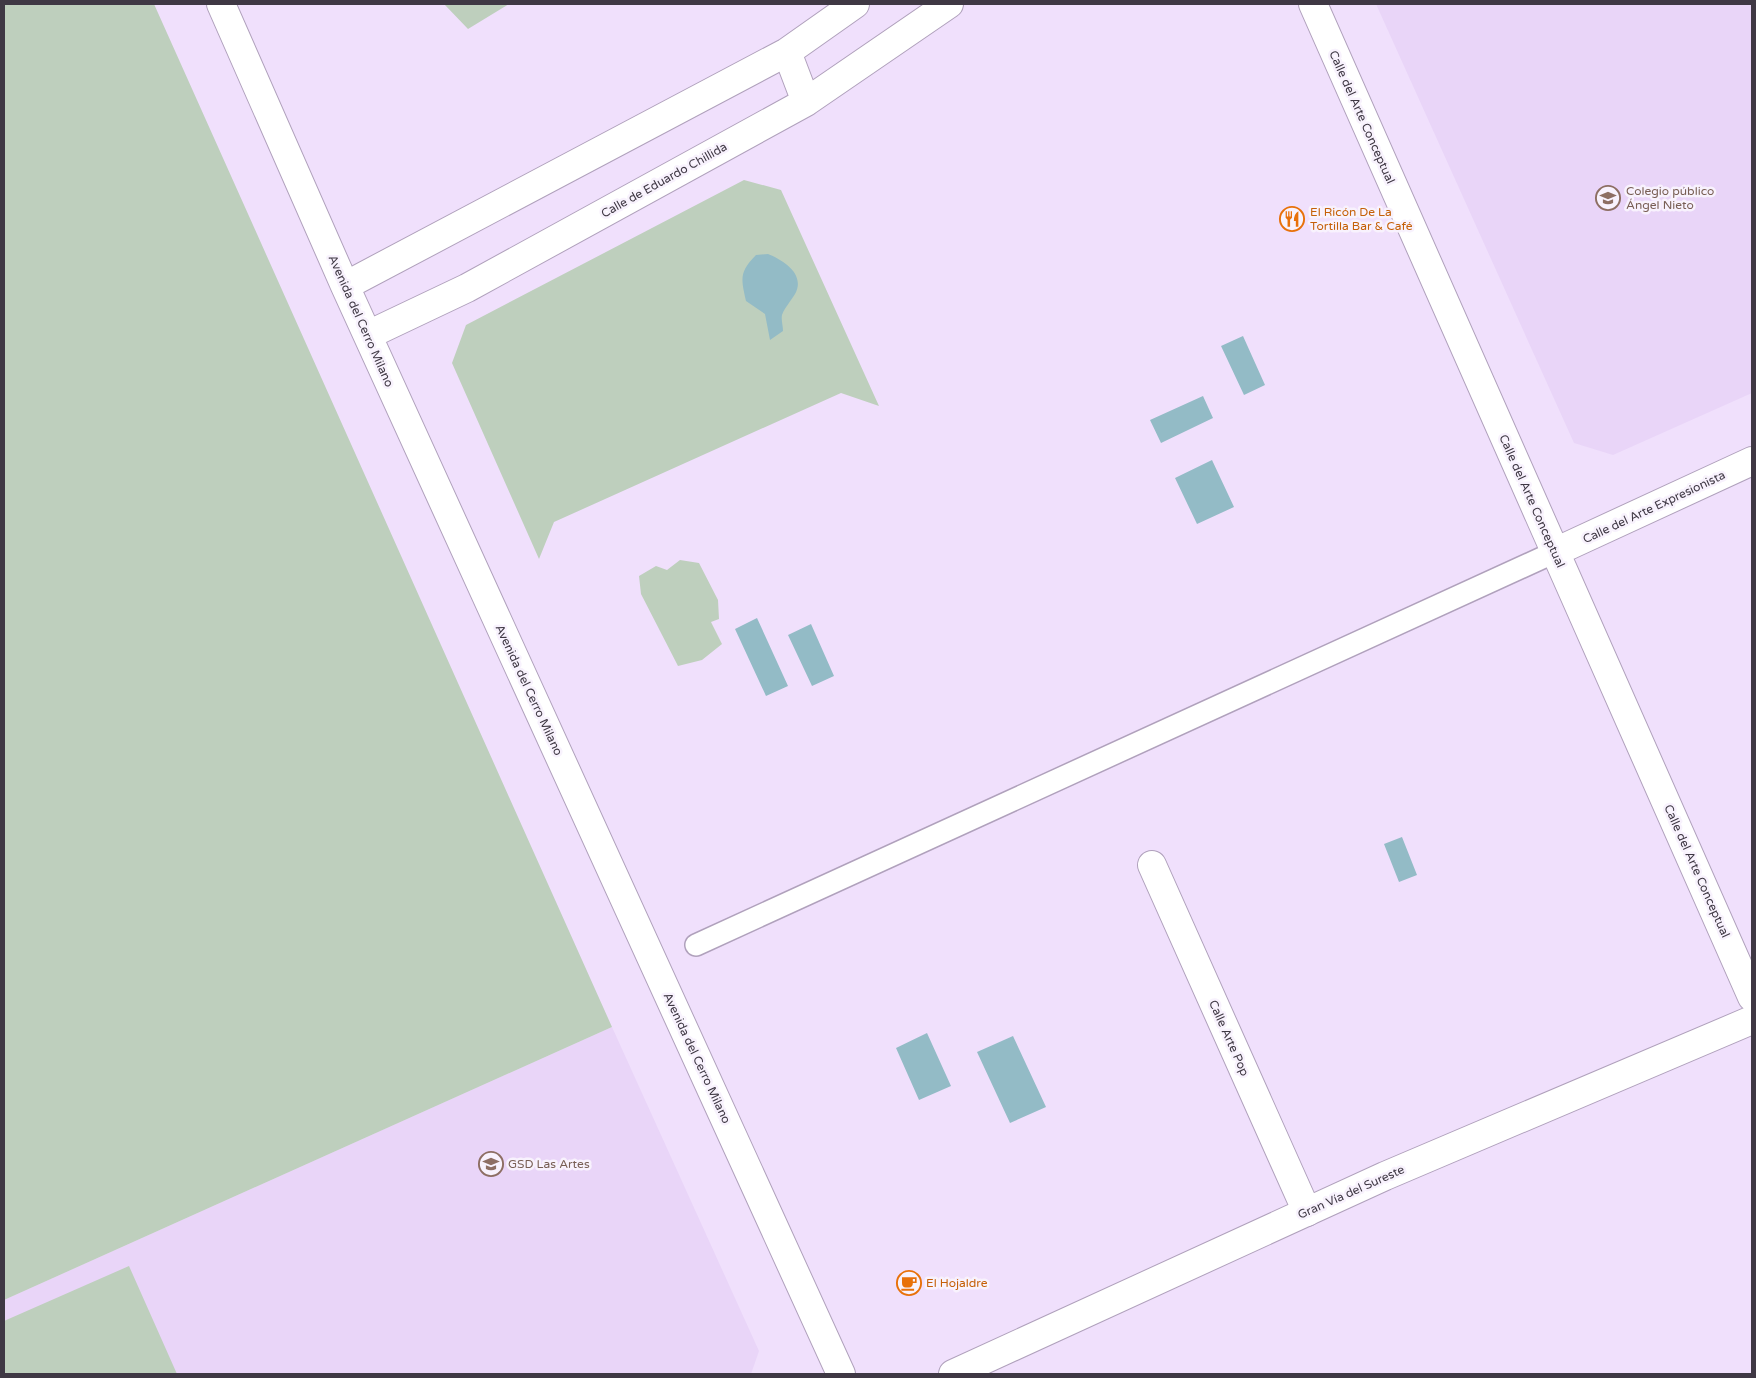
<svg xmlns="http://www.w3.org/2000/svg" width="1756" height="1378" font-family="'Varela Round',sans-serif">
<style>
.built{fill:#e9d5f8}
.green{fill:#becfbd}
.water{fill:#93bbc6}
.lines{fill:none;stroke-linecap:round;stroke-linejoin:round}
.pedestrian-casing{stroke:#b0a1bc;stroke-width:24}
.minor-casing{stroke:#b0a1bc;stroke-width:30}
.primary-casing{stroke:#b0a1bc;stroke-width:30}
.pedestrian{stroke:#fff;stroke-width:21}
.minor{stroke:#fff;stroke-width:28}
.primary{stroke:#fff;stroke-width:28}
.labels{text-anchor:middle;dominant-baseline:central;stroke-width:5;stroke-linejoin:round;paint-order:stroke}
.street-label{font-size:12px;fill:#3f3844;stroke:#f8f2fd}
.education-label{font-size:12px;fill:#785e54;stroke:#f8f2fd;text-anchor:start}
.food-label{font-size:12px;fill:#c56008;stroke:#f8f2fd;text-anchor:start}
</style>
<rect width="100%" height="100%" fill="#f0e0fc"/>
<path class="built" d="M 1376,4 L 1752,4 L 1752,393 L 1613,455 L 1574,443 Z
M 612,1027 L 759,1351 L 751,1374 L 4,1374 L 4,1300 Z"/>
<path class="green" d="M 4,4 L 154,4 L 612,1027 L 4,1300 Z
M 444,4 L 509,4 L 468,29 Z
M 744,180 L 781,190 L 879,406 L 841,393 L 554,522 L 539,559 L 452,363 L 466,325 Z
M 680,560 L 699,563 L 718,600 L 719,619 L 711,622 L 722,644 L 702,660 L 678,666 L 641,594 L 639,576 L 656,566 L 667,570 Z
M 129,1266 L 177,1374 L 4,1374 L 4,1321 Z"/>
<path class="water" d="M 768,254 C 783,260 806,274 795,294 C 791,301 785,307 782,315 C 781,320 783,326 783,331 L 770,340 L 765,314 L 746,301 C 741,279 739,272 756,255 Z
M 1243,336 L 1265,385 L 1244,395 L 1221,346 Z
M 1203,396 L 1213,418 L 1161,443 L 1150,420 Z
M 1212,460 L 1234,507 L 1197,524 L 1175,478 Z
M 757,618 L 788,686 L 766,696 L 735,629 Z
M 811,624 L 834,676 L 812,686 L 788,635 Z
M 1402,837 L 1417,875 L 1399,882 L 1384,844 Z
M 927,1033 L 951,1086 L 919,1100 L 896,1048 Z
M 1013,1036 L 1046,1107 L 1010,1123 L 977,1052 Z"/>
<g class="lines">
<defs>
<path id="pedestrian" d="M 696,945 L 1555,552"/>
<path id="minor" d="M 221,4 L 345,286 L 841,1374
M 1313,4 L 1752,997
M 787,52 L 806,102
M 345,286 L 787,52 L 855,4
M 368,335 L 467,288 L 806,102 L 949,4
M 1555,552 L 1752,461
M 1152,865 L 1307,1212"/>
<path id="primary" d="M 953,1374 L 1385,1176 L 1752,1020"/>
</defs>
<use href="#pedestrian" class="pedestrian-casing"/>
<use href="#minor" class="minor-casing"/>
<use href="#primary" class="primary-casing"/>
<use href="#pedestrian" class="pedestrian"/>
<use href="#minor" class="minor"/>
<use href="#primary" class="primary"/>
</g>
<defs>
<symbol id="school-ring" viewBox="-11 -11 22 22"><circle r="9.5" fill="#f8f2fd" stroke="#8d6e63" stroke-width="1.5"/><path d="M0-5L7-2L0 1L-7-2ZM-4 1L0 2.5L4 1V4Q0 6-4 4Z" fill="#8d6e63"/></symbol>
<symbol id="restaurant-ring" viewBox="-11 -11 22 22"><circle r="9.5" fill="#f8f2fd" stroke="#e8710a" stroke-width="1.5"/><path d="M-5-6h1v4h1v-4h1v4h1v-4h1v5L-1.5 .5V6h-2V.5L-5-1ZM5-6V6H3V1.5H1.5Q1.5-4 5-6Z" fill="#e8710a"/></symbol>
<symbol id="cafe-ring" viewBox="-11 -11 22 22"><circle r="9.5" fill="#f8f2fd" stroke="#e8710a" stroke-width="1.5"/><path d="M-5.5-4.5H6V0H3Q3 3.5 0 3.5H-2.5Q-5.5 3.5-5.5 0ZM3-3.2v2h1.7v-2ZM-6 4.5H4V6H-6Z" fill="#e8710a"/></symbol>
</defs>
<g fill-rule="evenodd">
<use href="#school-ring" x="1594" y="184" width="28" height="28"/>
<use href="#restaurant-ring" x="1278" y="205" width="28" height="28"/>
<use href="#school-ring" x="477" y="1150" width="28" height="28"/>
<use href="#cafe-ring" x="895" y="1269" width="28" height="28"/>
</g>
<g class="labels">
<g class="street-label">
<text transform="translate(1362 117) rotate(66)">Calle del Arte Conceptual</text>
<text transform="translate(664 180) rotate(-29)">Calle de Eduardo Chillida</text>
<text transform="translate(361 321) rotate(66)">Avenida del Cerro Milano</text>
<text transform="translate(1532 501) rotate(66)">Calle del Arte Conceptual</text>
<text transform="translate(1654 507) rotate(-25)">Calle del Arte Expresionista</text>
<text transform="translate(529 690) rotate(65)">Avenida del Cerro Milano</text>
<text transform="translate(1697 871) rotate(66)">Calle del Arte Conceptual</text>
<text transform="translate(1229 1038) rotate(66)">Calle Arte Pop</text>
<text transform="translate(697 1058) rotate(65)">Avenida del Cerro Milano</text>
<text transform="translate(1351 1192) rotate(-24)">Gran Vía del Sureste</text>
</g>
<g class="education-label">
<text x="1626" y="191">Colegio público<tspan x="1626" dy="14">Ángel Nieto</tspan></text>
<text x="508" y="1164">GSD Las Artes</text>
</g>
<g class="food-label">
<text x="1310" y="212">El Ricón De La<tspan x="1310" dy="14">Tortilla Bar &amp; Café</tspan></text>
<text x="926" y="1283">El Hojaldre</text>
</g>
</g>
<rect width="1756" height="1378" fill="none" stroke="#3f3844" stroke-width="10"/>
</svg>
